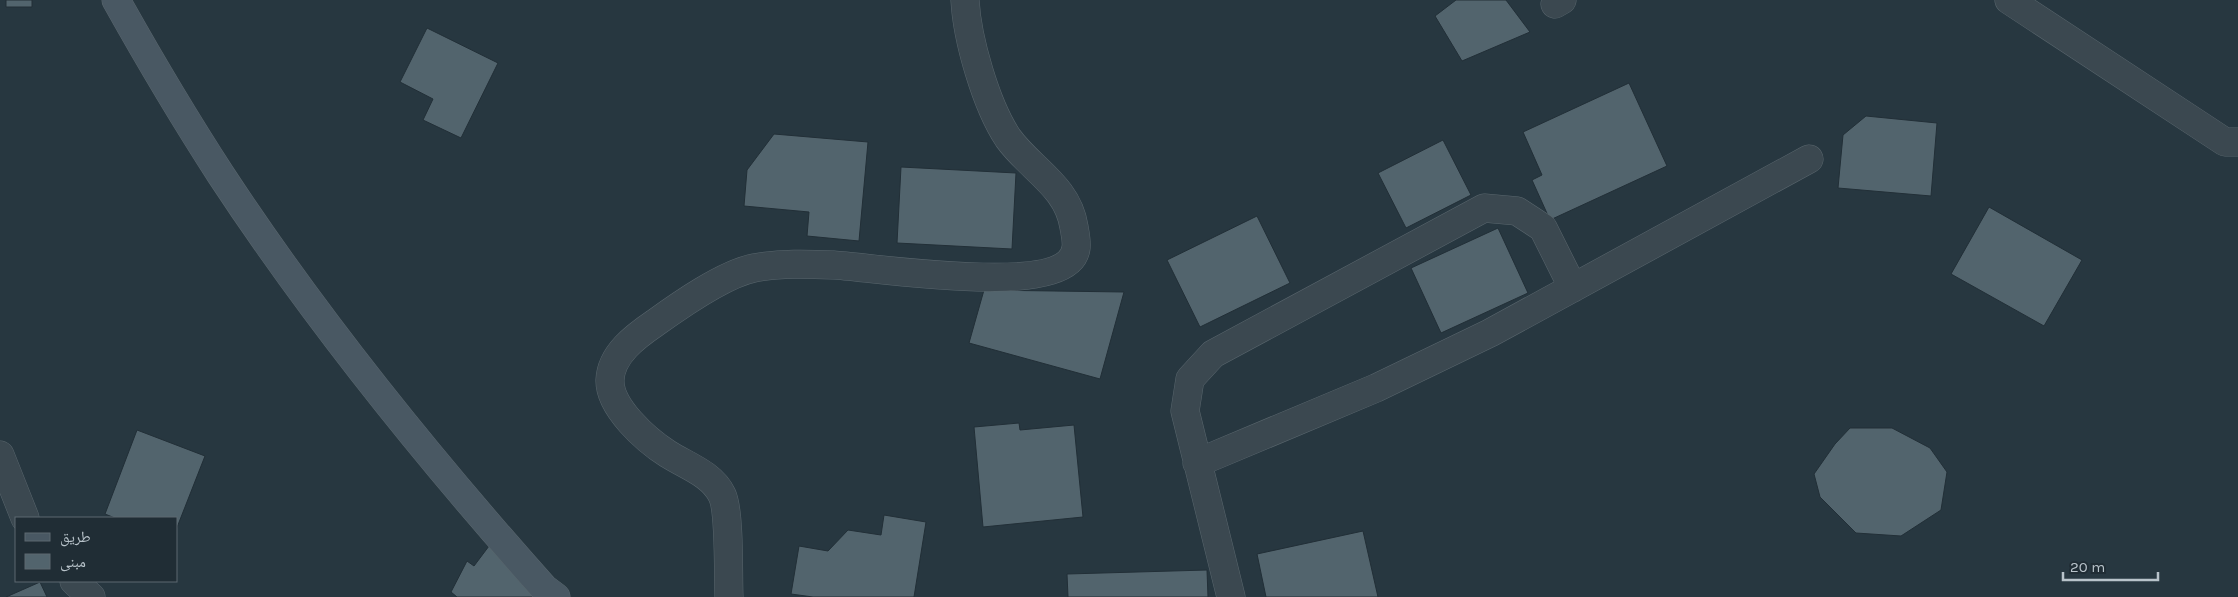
<svg xmlns="http://www.w3.org/2000/svg" width="2238" height="597" font-family="Karla,'Noto Naskh Arabic',sans-serif">
<style>
.building{fill:#52646d;stroke:#222f37}
.lines{fill:none;stroke-linecap:round;stroke-linejoin:round}
.minor-casing{stroke:#59666d;stroke-width:29}
.secondary-casing{stroke:#59666d;stroke-width:29}
.minor{stroke:#3b4850;stroke-width:28}
.secondary{stroke:#495863;stroke-width:28}
</style>
<rect width="100%" height="100%" fill="#273740"/>
<path class="building" d="M 6,0 L 32,0 L 32,7 L 6,7 Z
M 1456,0 L 1506,0 L 1530,32 L 1462,61 L 1435,16 Z
M 427,28 L 498,63 L 461,138 L 423,120 L 433,99 L 400,82 Z
M 1629,83 L 1667,166 L 1550,220 L 1532,180 L 1542,175 L 1523,132 Z
M 1866,116 L 1937,123 L 1931,196 L 1838,188 L 1843,135 Z
M 774,134 L 868,142 L 859,241 L 807,236 L 809,212 L 744,206 L 747,170 Z
M 1443,140 L 1471,195 L 1406,228 L 1378,173 Z
M 901,167 L 1016,173 L 1012,249 L 897,243 Z
M 1989,207 L 2082,260 L 2044,326 L 1951,274 Z
M 1257,216 L 1290,283 L 1200,327 L 1167,260 Z
M 1498,228 L 1528,293 L 1441,333 L 1411,268 Z
M 984,290 L 1124,292 L 1100,379 L 969,343 Z
M 1019,423 L 1020,430 L 1074,425 L 1083,517 L 983,527 L 974,427 Z
M 1850,428 L 1892,428 L 1930,448 L 1947,472 L 1941,510 L 1901,536 L 1856,533 L 1820,497 L 1814,474 L 1835,444 Z
M 137,430 L 205,456 L 176,530 L 176,518 L 115,518 L 105,514 Z
M 884,515 L 926,522 L 914,597 L 813,597 L 791,594 L 799,546 L 828,551 L 848,530 L 881,535 Z
M 1363,531 L 1378,597 L 1266,597 L 1257,554 Z
M 489,546 L 538,597 L 457,597 L 451,592 L 467,561 L 474,566 Z
M 1207,570 L 1208,597 L 1068,597 L 1067,574 Z
M 40,582 L 47,597 L 6,597 Z"/>
<g class="lines">
<defs>
<path id="minor" d="M 2009,0 L 2225,142 L 2238,142
M 1555,4 L 1562,0
M 0,455 L 25,518
M 1197,463 L 1376,388 L 1490,333 L 1809,159
M 74,581 L 91,597
M 729,597 C 728,575 730,511 722,495 C 712,474 687,466 668,454 C 646,440 609,407 610,380 C 611,354 636,336 655,323 C 680,305 724,274 754,268 C 780,263 808,264 834,265 C 872,267 1069,300 1076,248 C 1077,242 1075,233 1074,227 C 1068,186 1030,169 1008,138 C 986,105 967,39 965,0
M 1231,597 L 1185,411 L 1190,379 L 1213,354 L 1484,208 L 1517,211 L 1543,228 L 1573,288"/>
<path id="secondary" d="M 116,0 C 149,59 184,118 221,175 C 317,321 428,458 544,588 L 556,597"/>
</defs>
<use href="#minor" class="minor-casing"/>
<use href="#secondary" class="secondary-casing"/>
<use href="#minor" class="minor"/>
<use href="#secondary" class="secondary"/>
</g>
<rect x="15" y="517" width="162" height="65" fill="#202d35" stroke="#5d6971"/>
<rect x="25" y="533" width="25" height="8" fill="#495863" stroke="#5d6971"/>
<text x="60" y="542" font-size="15" fill="#b8c3ca">طريق</text>
<rect x="25" y="554" width="25" height="15" fill="#52646d" stroke="#5d6971"/>
<text x="60" y="567" font-size="15" fill="#b8c3ca">مبنى</text>
<path d="M2063 572v8h95v-8" fill="none" stroke="#b8c3ca" stroke-width="2.5"/>
<text x="2070" y="572" font-size="15" fill="#b8c3ca" stroke="#202d35" stroke-width="4" paint-order="stroke">20 m</text>
</svg>
